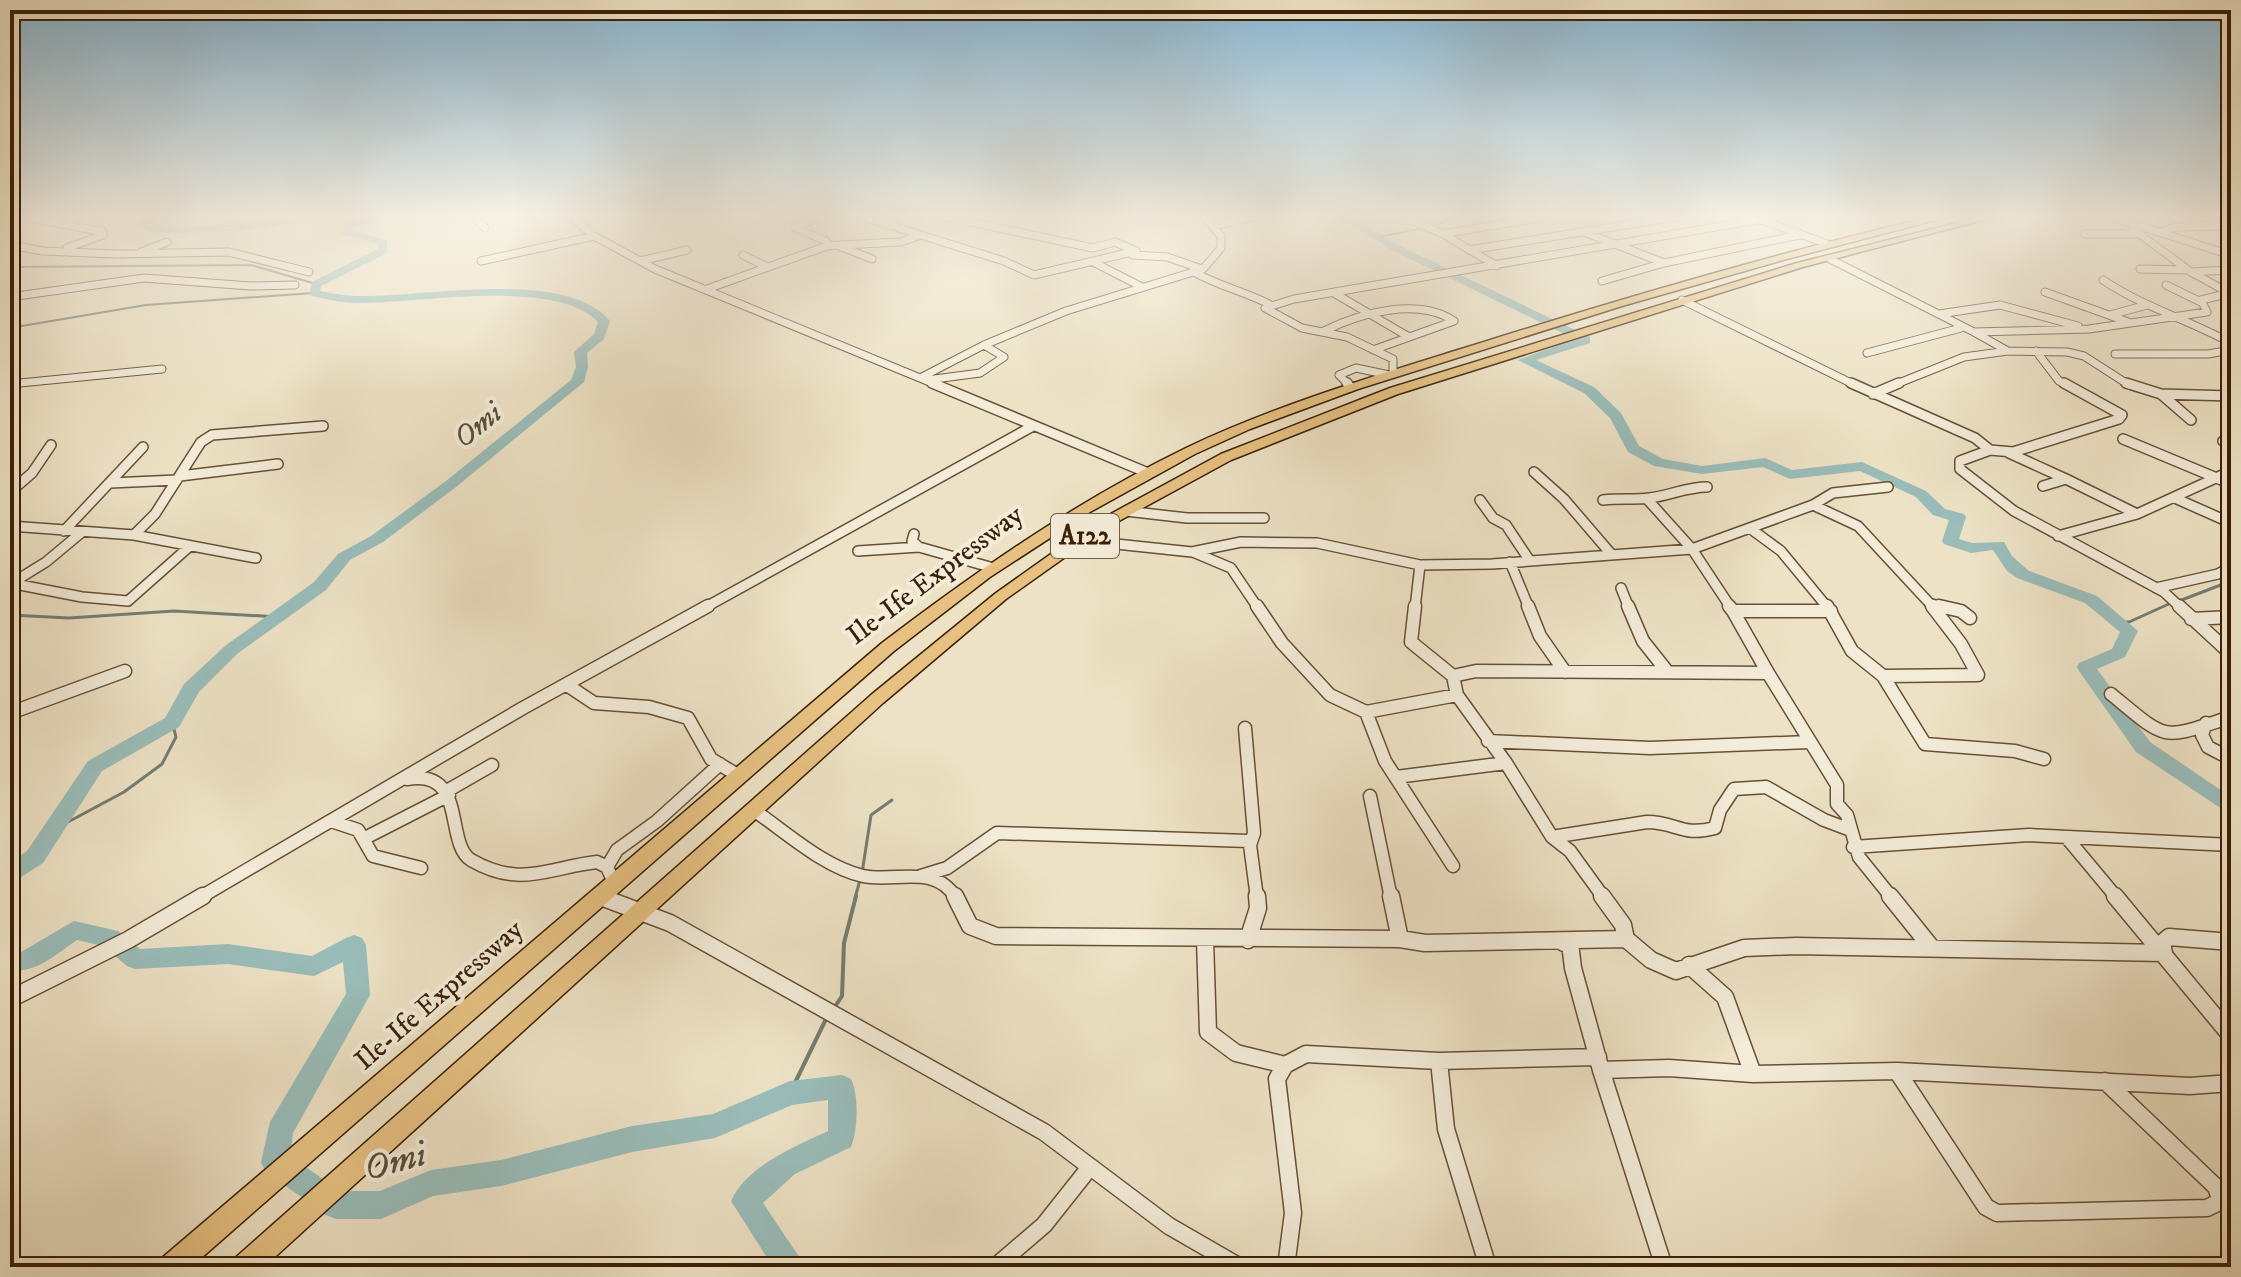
<svg xmlns="http://www.w3.org/2000/svg" width="2241" height="1277" font-family="'IM FELL DW Pica',serif">
<style>
.lines{fill:none;stroke-linecap:round;stroke-linejoin:round}
.stream-far2{stroke:#747e72;stroke-width:2}
.stream-far1{stroke:#747e72;stroke-width:3}
.stream{stroke:#747e72;stroke-width:4}
.river{fill:#9abdba;fill-rule:evenodd}
.minor-far3-casing{stroke:#675036;stroke-width:9}
.minor-far2-casing{stroke:#675036;stroke-width:12}
.minor-far1-casing{stroke:#675036;stroke-width:15}
.minor-casing{stroke:#675036;stroke-width:19}
.highway-casing{stroke:#3a2006;stroke-width:3}
.minor-far3{stroke:#f3ecd9;stroke-width:7}
.minor-far2{stroke:#f3ecd9;stroke-width:9}
.minor-far1{stroke:#f3ecd9;stroke-width:12}
.minor{stroke:#f3ecd9;stroke-width:16}
.highway{fill:#e6c182;fill-rule:evenodd}
.labels{text-anchor:middle;dominant-baseline:central;stroke-width:8;stroke-linejoin:round;paint-order:stroke}
.shield{fill:#f3ecd9;stroke:#725d45;stroke-width:2}
.shield-label{font-size:26px;font-weight:bold;fill:#3a2006}
.street-label{font-size:28px;fill:#3a2006;stroke:#f3ecd9}
.water-label{font-size:30px;font-style:italic;fill:#574f3c;stroke:#f3ecd9}
.near-water-label{font-size:36px;font-style:italic;fill:#574f3c;stroke:#f3ecd9}
</style>
<rect width="100%" height="100%" fill="#ede2c5"/>
<filter id="stains"><feTurbulence type="fractalNoise" baseFrequency=".0025" numOctaves="4"/><feColorMatrix values="0 0 0 0 .2 0 0 0 0 .09 0 0 0 0 .02 0 0 0 .5 -.17"/></filter>
<radialGradient id="worn" r=".72"><stop offset=".6" stop-color="#630" stop-opacity="0"/><stop offset="1" stop-color="#630" stop-opacity=".3"/></radialGradient>
<g class="lines">
<path class="stream-far2" d="M 1432,226 L 1466,215
M 1378,237 L 1424,228
M 10,267 L 251,265 L 316,284
M 10,328 L 146,305 L 313,293"/>
<path class="stream-far1" d="M 2179,601 L 2231,581
M 10,615 L 69,618 L 174,611 L 280,617
M 2117,622 L 2129,622 L 2171,603
M 53,830 L 124,792 L 162,764 L 176,737 L 172,722
M 862,873 L 871,815 L 892,800
M 855,898 L 860,880"/>
<path class="stream" d="M 834,1008 L 842,996 L 844,943 L 856,896
M 790,1093 L 827,1017"/>
<path class="river" d="M 150,215 L 162,215 L 150,223 L 153,226 C 187,228 220,226 254,222 C 277,219 300,213 323,215 C 298,230 177,236 146,231 L 138,222 Z
M 382,215 L 398,215 L 354,227 L 352,230 L 387,240 L 387,253 L 321,286 L 320,291 C 332,293 344,296 357,296 C 420,298 565,267 610,321 L 604,339 L 587,353 L 588,367 L 584,382 L 456,487 L 383,542 L 350,560 L 326,590 L 237,654 L 199,692 L 179,727 L 102,771 L 43,863 L 10,884 L 10,863 L 27,851 L 88,761 L 165,718 L 184,684 L 225,646 L 314,582 L 338,554 L 371,536 L 446,481 L 571,380 L 576,367 L 574,352 L 594,334 L 598,322 C 554,277 417,304 357,303 C 342,303 324,299 309,295 L 312,282 L 378,249 L 378,244 L 342,234 L 346,223 Z
M 1336,215 L 1347,215 L 1400,246 L 1590,337 L 1590,343 L 1536,360 L 1594,387 L 1621,413 L 1639,446 L 1663,459 L 1702,466 L 1765,458 L 1792,470 L 1862,462 L 1926,491 L 1945,509 L 1964,514 L 1966,517 L 1959,539 L 1972,543 L 2004,542 L 2012,556 L 2029,571 L 2097,596 L 2138,631 L 2125,657 L 2097,669 L 2150,742 L 2231,797 L 2231,815 L 2136,752 L 2079,671 L 2077,667 L 2079,663 L 2112,649 L 2120,632 L 2085,603 L 2017,578 L 2007,571 L 1993,550 L 1971,553 L 1944,544 L 1942,541 L 1949,520 L 1933,515 L 1916,497 L 1860,471 L 1790,479 L 1763,467 L 1702,474 L 1654,466 L 1628,452 L 1610,418 L 1584,393 L 1518,360 L 1575,339 L 1392,250 Z
M 74,921 L 118,931 L 140,949 L 228,944 L 312,956 L 346,938 L 354,935 L 362,938 L 366,945 L 370,995 L 293,1133 L 290,1156 L 340,1191 L 380,1191 L 431,1170 L 501,1160 L 632,1126 L 713,1114 L 790,1081 L 842,1075 L 851,1079 C 859,1095 858,1130 851,1147 L 795,1174 L 763,1203 L 806,1267 L 773,1267 L 731,1201 C 746,1166 796,1146 828,1131 L 828,1100 L 792,1105 L 715,1138 L 632,1152 L 501,1186 L 433,1196 L 381,1219 L 336,1219 L 326,1215 L 265,1171 L 261,1162 L 270,1122 L 346,994 L 343,962 L 314,976 L 228,964 L 135,969 L 127,966 L 103,946 L 77,940 C 56,954 36,974 10,970 L 10,950 L 21,952 Z"/>
<defs>
<path id="minor-far3" d="M 17,215 L 103,232 L 103,235
M 470,215 L 485,228
M 568,215 L 594,236 L 655,269 L 937,385
M 857,215 L 1004,261 L 1034,275 L 1136,251
M 938,215 L 1093,248 L 1115,242 L 1136,251 L 1133,255 L 1167,257 L 1202,269
M 1399,215 L 1443,234 L 1497,266
M 1748,215 L 1827,244
M 2105,215 L 2231,255
M 2192,215 L 2219,221
M 1213,226 L 1259,215
M 2134,230 L 2191,272 L 2222,289
M 1584,232 L 1664,263
M 2161,232 L 2175,227 L 2231,226
M 1443,234 L 1556,215
M 2085,234 L 2141,234
M 10,245 L 43,251 L 115,254 L 229,252 L 309,272
M 840,245 L 901,242 L 918,236
M 827,246 L 826,241 L 794,227 L 828,215
M 67,248 L 103,235
M 1469,250 L 1688,215
M 141,252 L 167,242
M 743,255 L 765,266
M 1830,259 L 1974,332
M 481,261 L 594,236
M 640,261 L 687,250
M 1095,263 L 1142,287
M 2140,269 L 2188,270
M 1194,272 C 1218,286 1244,291 1269,304
M 2191,272 L 2231,270
M 2103,280 C 2143,307 2189,320 2231,343
M 1602,281 L 1664,263 L 1799,235
M 2166,285 L 2201,302
M 707,289 L 827,246 L 837,245 L 872,259
M 2045,292 L 2128,322
M 1334,293 L 1409,337
M 10,297 L 144,278 L 250,286 L 295,285
M 1682,300 L 1855,385
M 1939,314 L 2000,305 L 2078,326
M 2110,315 L 2147,305
M 1324,331 C 1360,313 1418,297 1454,321 L 1373,350
M 2006,350 L 1974,332 L 2089,329 L 2207,312 L 2201,300 L 2226,294 L 2222,289 L 2231,288
M 2036,351 L 2059,381 L 2067,385
M 1867,353 L 1961,328
M 2115,354 L 2208,354 L 2231,350
M 1393,373 L 1393,359 L 1347,337 L 1302,328 L 1265,308 L 1294,299 L 1786,215
M 920,378 L 984,345 L 1066,311 L 1203,269 L 1221,248 L 1221,236 L 1203,215
M 927,380 L 980,373 L 1004,357 L 984,345
M 10,384 L 162,369
M 1349,385 L 1339,375 L 1356,368 L 1389,375
M 1894,385 L 1964,357 L 2008,351 L 2067,352 L 2084,356 L 2129,385"/>
<path id="minor-far2" d="M 932,383 L 1148,473
M 1347,383 L 1350,387
M 1851,383 L 1975,438 L 1990,450
M 2064,383 L 2122,415 L 2119,419 L 2013,452 L 1990,450 L 1960,461 L 1960,469 L 2014,511 L 2164,592 L 2181,608
M 2126,383 L 2161,394 L 2191,420
M 10,384 L 15,383
M 1873,394 L 1899,383
M 2160,394 L 2231,396
M 2123,439 L 2231,484
M 2223,441 L 2231,445
M 2009,453 L 2066,479
M 1534,472 L 1564,499 L 1612,555
M 180,476 L 278,464
M 110,483 L 177,480
M 2043,486 L 2066,479 L 2137,514
M 10,492 L 32,473 L 51,445
M 1647,499 L 1692,549 L 1731,608
M 2177,499 L 2231,523
M 1480,500 L 1493,518 L 1506,525 L 1530,561
M 1603,500 C 1619,498 1636,500 1649,498 C 1669,496 1686,487 1707,487
M 1813,505 L 1858,526 L 1934,608
M 1126,511 L 1187,518 L 1264,518
M 10,526 L 134,535 L 256,558
M 1751,529 L 1781,551 L 1828,608
M 64,531 L 143,447
M 914,534 L 912,541 L 919,547 L 990,567
M 134,535 L 155,514 L 201,442 L 212,435 L 323,426
M 1085,536 L 1116,544 L 1192,552 L 1241,542 L 1317,543 L 1420,565 L 1492,564 L 1692,549 L 1813,505 L 1833,493 L 1888,487
M 2058,536 L 2137,514 L 2231,471
M 858,551 L 919,547
M 1193,552 L 1231,568 L 1258,608
M 1510,562 L 1529,608
M 10,583 L 82,597 L 128,601 L 190,546
M 12,583 L 46,562 L 82,532
M 1621,588 L 1629,608
M 2156,588 L 2218,574 L 2231,566
M 1932,604 L 1947,608
M 704,608 L 1033,426
M 1415,608 L 1420,565"/>
<path id="minor-far1" d="M 1257,606 L 1282,643 L 1330,695 L 1366,712 L 1385,761 L 1453,866
M 1415,606 L 1411,642 L 1453,676 L 1457,695 L 1506,763 L 1552,837 L 1570,851 L 1604,898
M 1528,606 L 1540,636 L 1565,672
M 1628,606 L 1643,641 L 1666,670
M 1729,606 L 1733,611 L 1831,611
M 1827,606 L 1852,651 L 1883,676 L 1925,744 L 2015,751 L 2044,759
M 1939,606 L 1961,611 L 1970,618
M 2179,606 L 2231,654
M 1733,611 L 1768,673
M 2191,619 L 2231,617
M 1453,676 L 1476,671 L 1768,673 L 1837,785 L 1837,804 L 1847,815 L 1859,857 L 1892,898
M 1883,676 L 1978,675 L 1961,644 L 1932,606
M 567,685 L 594,703 L 649,707 L 688,718 L 711,759 L 739,776
M 2111,694 C 2169,742 2160,740 2231,717
M 1366,712 L 1457,695
M 10,713 L 125,671
M 2206,723 L 2202,735 L 2208,747 L 2231,759
M 1245,728 L 1254,833 L 1250,845 L 1257,898
M 1488,741 L 1650,748 L 1808,742
M 1396,777 L 1506,763
M 407,779 C 468,768 444,843 471,860 C 521,889 550,867 597,862 L 607,867 L 615,885
M 445,792 L 492,765
M 1370,796 L 1391,898
M 755,811 C 787,833 824,867 863,876 C 895,883 935,863 956,898
M 331,821 L 358,830 L 373,856 L 421,868
M 367,837 L 449,795
M 1552,837 L 1647,822 C 1677,822 1681,837 1715,828 L 1720,810 L 1734,789 L 1766,787 L 1824,820 L 1848,829
M 2067,838 L 2117,898
M 1853,847 L 2029,835 L 2231,845
M 607,867 L 617,850 L 657,821 L 720,764
M 921,876 L 947,868 L 997,833 L 1249,841
M 601,897 L 604,898
M 199,898 L 523,708 L 708,606"/>
<path id="minor" d="M 955,896 L 970,926 L 996,936 L 1400,939 L 1425,943 L 1626,939 L 1651,960 L 1676,971 L 1744,948 L 1796,946 L 2164,953 L 2162,943 L 2169,937 L 2231,942
M 1391,896 L 1400,939
M 1602,896 L 1623,925 L 1626,939
M 1890,896 L 1931,947
M 2115,896 L 2231,1036
M 601,897 L 670,923 L 1044,1132 L 1169,1226 L 1240,1267
M 1205,940 L 1208,1032 L 1236,1053 L 1285,1065
M 1248,940 L 1258,908 L 1257,896
M 1564,943 L 1570,943 L 1573,968 L 1601,1070 L 1664,1267
M 1689,965 L 1725,997 L 1753,1074
M 10,999 L 128,940 L 203,896
M 1439,1061 L 1446,1129 L 1488,1267
M 1601,1070 L 1669,1068 L 1753,1074 L 1897,1071 L 2190,1086 L 2231,1083
M 1897,1071 L 1986,1207 L 1997,1213 L 2207,1208 L 2221,1201 L 2216,1187 L 2105,1081
M 995,1267 L 1044,1225 L 1090,1167
M 1286,1267 L 1293,1213 L 1277,1079 L 1285,1065 L 1306,1054 L 1439,1061 L 1598,1057"/>
<path id="highway" d="M 1940,215 L 1955,215 L 1787,259 L 1622,306 L 1358,389 L 1250,429 L 1195,454 L 1090,512 L 990,577 L 894,651 L 191,1267 L 158,1267 L 162,1258 L 882,643 C 978,570 1077,501 1186,448 C 1283,402 1385,373 1487,341 C 1637,294 1787,250 1940,215 Z
M 1988,215 L 2002,215 L 1803,267 L 1398,394 L 1231,460 L 1106,528 L 1006,599 L 883,703 L 264,1267 L 231,1267 L 235,1258 L 871,695 L 996,593 L 1096,522 L 1221,454 L 1390,388 L 1797,263 Z"/>
</defs>
<use href="#minor-far3" class="minor-far3-casing"/>
<use href="#minor-far2" class="minor-far2-casing"/>
<use href="#minor-far1" class="minor-far1-casing"/>
<use href="#minor" class="minor-casing"/>
<use href="#highway" class="highway-casing"/>
<use href="#minor-far3" class="minor-far3"/>
<use href="#minor-far2" class="minor-far2"/>
<use href="#minor-far1" class="minor-far1"/>
<use href="#minor" class="minor"/>
<use href="#highway" class="highway"/>
</g>
<linearGradient id="sky" x2="0" y2="1"><stop stop-color="#89b8d6"/><stop offset="0.55" stop-color="#f7f2e5"/><stop offset="1" stop-color="#f7f2e5" stop-opacity="0"/></linearGradient>
<rect width="2241" height="393" fill="url(#sky)"/>
<g class="labels">
<rect class="shield" x="1051" y="514" width="68" height="44" rx="6"/>
<g class="shield-label">
<text x="1085" y="536">A122</text>
</g>
<g class="street-label">
<text transform="translate(935 575) rotate(-37)">Ile-Ife Expressway</text>
<text transform="translate(439 995) rotate(-41)">Ile-Ife Expressway</text>
</g>
<g class="water-label">
<text transform="translate(478 426) rotate(-39)">Omi</text>
</g>
<g class="near-water-label">
<text transform="translate(395 1162) rotate(-15)">Omi</text>
</g>
</g>
<rect width="2241" height="1277" fill="none" stroke="#ede2c5" stroke-width="40"/>
<rect x="12" y="12" width="2217" height="1253" fill="none" stroke="#3a2006" stroke-width="4"/>
<rect x="20" y="20" width="2201" height="1237" fill="none" stroke="#3a2006" stroke-width="2"/>
<rect width="100%" height="100%" filter="url(#stains)"/>
<rect width="100%" height="100%" fill="url(#worn)"/>
</svg>
